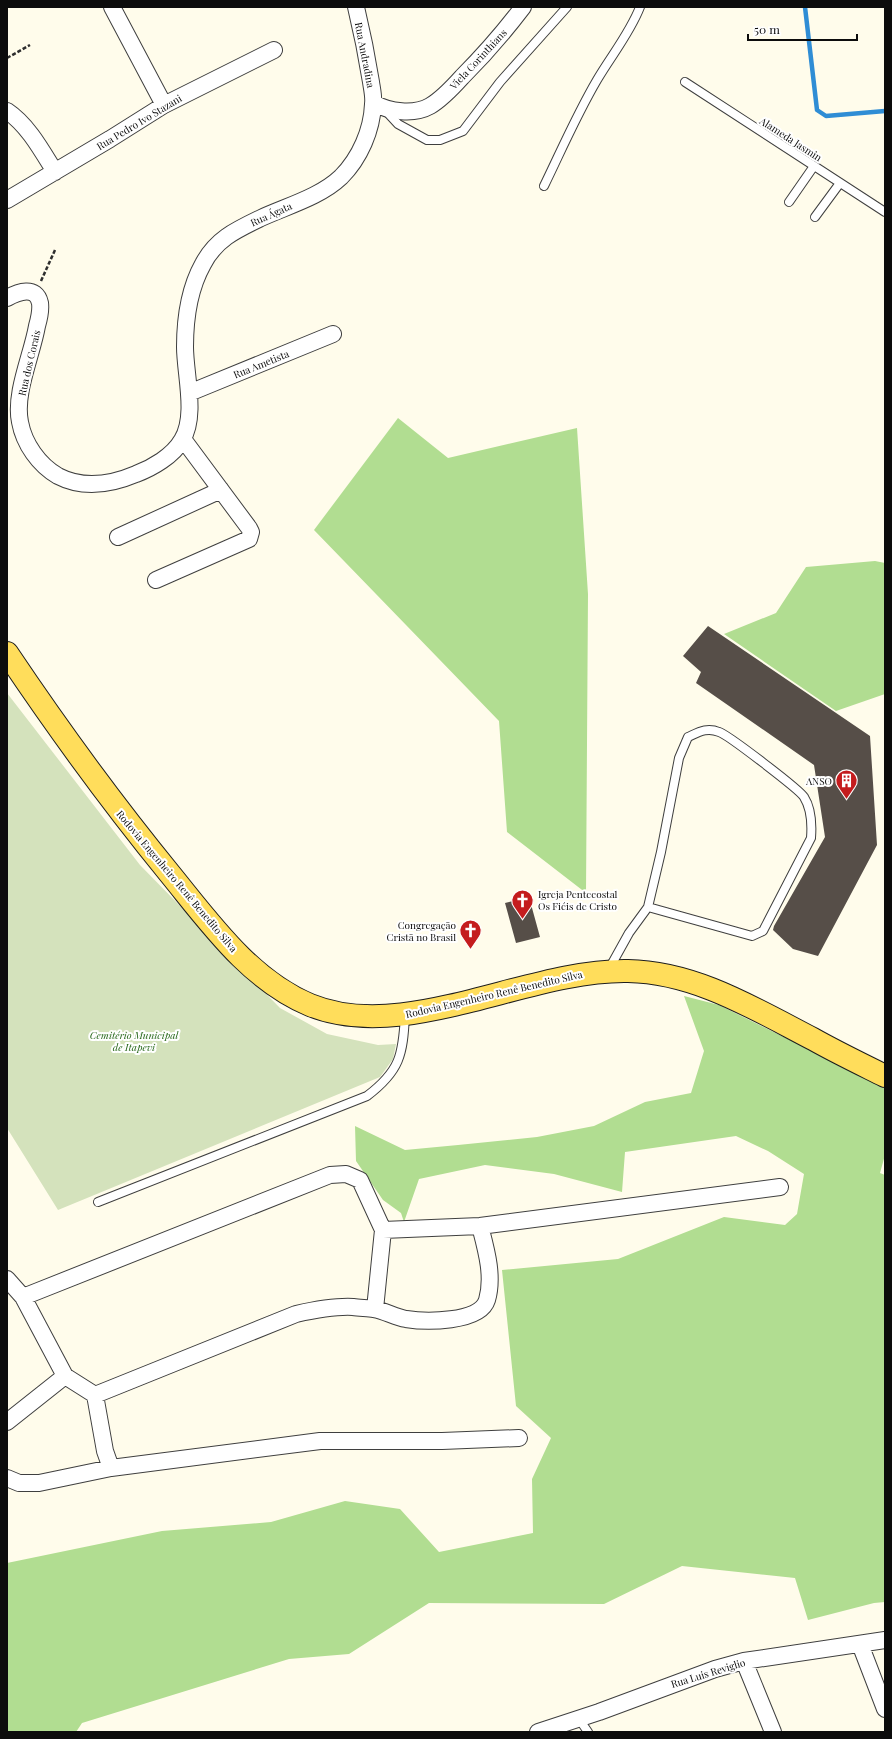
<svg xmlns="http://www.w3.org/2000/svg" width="892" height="1739" font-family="'Playfair Display',serif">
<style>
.forest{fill:#b1dd91}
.cemetery{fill:#d4e2bc}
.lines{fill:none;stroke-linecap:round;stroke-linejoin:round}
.stream{stroke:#2f8dd5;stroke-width:4.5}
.building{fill:#564e48}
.service-casing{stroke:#3f3f3f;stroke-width:10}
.minor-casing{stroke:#3f3f3f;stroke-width:18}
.primary-casing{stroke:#1d1d1d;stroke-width:24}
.path{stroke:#2e2e2e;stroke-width:2.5;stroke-dasharray:4 2;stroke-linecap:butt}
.service{stroke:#fff;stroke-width:8}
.minor{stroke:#fff;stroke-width:16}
.primary{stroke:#ffdd5b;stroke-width:22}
.labels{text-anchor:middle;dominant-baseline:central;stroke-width:4;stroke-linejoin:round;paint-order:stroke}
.street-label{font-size:10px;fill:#0c0c0c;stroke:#fff}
.poi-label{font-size:10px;fill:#0c0c0c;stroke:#fff;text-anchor:end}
.park-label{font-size:10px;font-style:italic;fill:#266719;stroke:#fff}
</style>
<rect width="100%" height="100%" fill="#fffceb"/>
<path class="forest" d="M 398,418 L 448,458 L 577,428 L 588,594 L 586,893 L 507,832 L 499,721 L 314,530 Z
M 875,561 L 885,563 L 885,694 L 836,711 L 724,634 L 776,613 L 806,567 Z
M 684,996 L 719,1005 L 885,1087 L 885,1155 L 880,1173 L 885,1175 L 885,1602 L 874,1603 L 808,1620 L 795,1578 L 682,1566 L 604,1604 L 429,1603 L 349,1654 L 289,1659 L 82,1723 L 76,1732 L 7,1732 L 7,1563 L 162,1531 L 271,1522 L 345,1501 L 400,1509 L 439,1552 L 533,1533 L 532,1479 L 551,1438 L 516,1406 L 502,1270 L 618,1259 L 724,1217 L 785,1225 L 797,1214 L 804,1174 L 768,1151 L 736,1136 L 625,1152 L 622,1192 L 554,1174 L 485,1165 L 419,1179 L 404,1222 L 401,1213 L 383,1200 L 356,1161 L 355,1126 L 405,1150 L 458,1145 L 537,1137 L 594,1126 L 645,1102 L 691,1093 L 704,1051 Z"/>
<path class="cemetery" d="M 7,693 L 140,865 L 280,1008 L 327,1034 L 378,1045 L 396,1044 L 393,1059 L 380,1077 L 58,1210 L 7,1128 Z"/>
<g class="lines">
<path class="stream" d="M 805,7 L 817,110 L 826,116 L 885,111"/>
</g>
<path class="building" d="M 708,626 L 870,736 L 877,845 L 818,956 L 793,949 L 773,930 L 774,926 L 825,837 L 814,765 L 696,683 L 701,672 L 683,656 Z
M 529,897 L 540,937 L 516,943 L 505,903 Z"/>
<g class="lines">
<defs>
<path id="service" d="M 685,82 L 885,212
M 386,111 L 398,124 L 427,140 L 440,140 L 463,131 L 500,82 L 567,7
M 544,186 C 561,151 577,114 597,80 C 611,56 630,33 640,7
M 789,202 L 814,166
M 815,217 L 840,183
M 609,969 L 629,933 L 648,907 L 661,852 L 679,758 L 688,737 C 699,732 707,727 719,732 C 727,734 800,790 804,797 C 811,808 812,825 811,838 L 763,931 L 752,936 L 648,907
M 98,1202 L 367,1096 C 400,1071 403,1055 405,1015
M 579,1719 L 588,1732"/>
<path id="minor" d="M 112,7 L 164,105
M 374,103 C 389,112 414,115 430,106 C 442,99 453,87 462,77 C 484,55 504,32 523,7
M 7,111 C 28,125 42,151 55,172
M 7,200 L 110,139 L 164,105 L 274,50
M 7,298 C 18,292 36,285 40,303 C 41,310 39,319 37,326 C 32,355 14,393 20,422 C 24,444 39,465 58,476 C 83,489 110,485 136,474 C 152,468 173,456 182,440 C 197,416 185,374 185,347 C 185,319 189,289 203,264 C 216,239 236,230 261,218 C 287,206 320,197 341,177 C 360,158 372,130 373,104 C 374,97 372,89 371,82 C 367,57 362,32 356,7
M 189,393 L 333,334
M 118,537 L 221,490
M 156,580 L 249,539 L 251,532 L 249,528 L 183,439
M 383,1230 L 480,1226 L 780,1187
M 7,1279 L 23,1297 L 65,1376
M 23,1297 L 330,1175 L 346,1174 L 360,1180 L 383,1230 L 375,1309
M 65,1376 L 95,1395 L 105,1451 L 111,1468
M 95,1395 L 296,1314 C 314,1310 335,1306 353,1307 C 360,1308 368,1308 374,1309 C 385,1311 395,1317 406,1319 C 425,1322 480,1323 487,1300 C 494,1276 486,1249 480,1226
M 7,1422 L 65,1376
M 7,1478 L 19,1483 L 39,1483 L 111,1468 L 320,1441 L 442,1441 L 519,1438
M 860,1644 L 885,1709
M 744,1661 L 773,1732
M 538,1732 L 599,1712 L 715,1669 L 744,1661 L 885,1640"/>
<path id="primary" d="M 7,653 C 58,729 112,803 170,874 C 210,923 250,980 310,1005 C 404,1044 528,969 628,971 C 695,972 755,1009 813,1039 C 836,1052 861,1064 885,1076"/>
</defs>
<use href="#service" class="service-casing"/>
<use href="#minor" class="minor-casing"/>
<use href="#primary" class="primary-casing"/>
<path class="path" d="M 7,58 L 30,45
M 41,281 L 55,250"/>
<use href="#service" class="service"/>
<use href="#minor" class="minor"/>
<use href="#primary" class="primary"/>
</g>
<defs>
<symbol id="building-pin" viewBox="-11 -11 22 30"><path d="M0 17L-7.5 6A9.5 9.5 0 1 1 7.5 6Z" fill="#c41c1e" stroke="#fff"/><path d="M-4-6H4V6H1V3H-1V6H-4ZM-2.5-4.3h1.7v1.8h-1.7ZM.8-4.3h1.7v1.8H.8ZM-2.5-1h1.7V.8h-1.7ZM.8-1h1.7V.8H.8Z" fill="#fff"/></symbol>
<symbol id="church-pin" viewBox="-11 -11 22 30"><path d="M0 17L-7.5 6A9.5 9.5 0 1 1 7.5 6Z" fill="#c41c1e" stroke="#fff"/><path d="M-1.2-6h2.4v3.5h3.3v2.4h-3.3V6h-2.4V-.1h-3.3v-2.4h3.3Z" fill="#fff"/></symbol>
</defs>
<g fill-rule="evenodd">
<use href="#building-pin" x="834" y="768" width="25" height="34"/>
<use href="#church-pin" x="510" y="888" width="25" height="34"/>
<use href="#church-pin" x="458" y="918" width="25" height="34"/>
</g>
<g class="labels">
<g class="street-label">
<text transform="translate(365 55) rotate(79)">Rua Andradina</text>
<text transform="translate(478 59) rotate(-47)">Viela Corinthians</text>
<text transform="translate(139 122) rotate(-31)">Rua Pedro Ivo Stazani</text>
<text transform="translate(791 139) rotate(33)">Alameda Jasmin</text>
<text transform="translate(271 214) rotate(-24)">Rua Ágata</text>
<text transform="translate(29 363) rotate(-77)">Rua dos Corais</text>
<text transform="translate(261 364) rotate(-22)">Rua Ametista</text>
<text transform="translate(177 881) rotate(50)">Rodovia Engenheiro Renê Benedito Silva</text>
<text transform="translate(494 994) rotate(-13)">Rodovia Engenheiro Renê Benedito Silva</text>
<text transform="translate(708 1673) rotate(-17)">Rua Luis Reviglio</text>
</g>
<g class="poi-label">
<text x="832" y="781">ANSO</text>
<text x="538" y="894" text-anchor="start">Igreja Pentecostal<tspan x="538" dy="12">Os Fiéis de Cristo</tspan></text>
<text x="456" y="925">Congregação<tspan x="456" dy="12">Cristã no Brasil</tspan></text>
</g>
<g class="park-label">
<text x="134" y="1035">Cemitério Municipal<tspan x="134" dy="12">de Itapevi</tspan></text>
</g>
</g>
<rect width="892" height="1739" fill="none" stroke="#0c0c0c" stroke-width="16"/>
<path d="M748 34v6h109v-6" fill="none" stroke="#0c0c0c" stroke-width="2"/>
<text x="754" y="34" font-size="12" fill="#0c0c0c" stroke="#ffffff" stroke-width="3" paint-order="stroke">50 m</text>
</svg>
